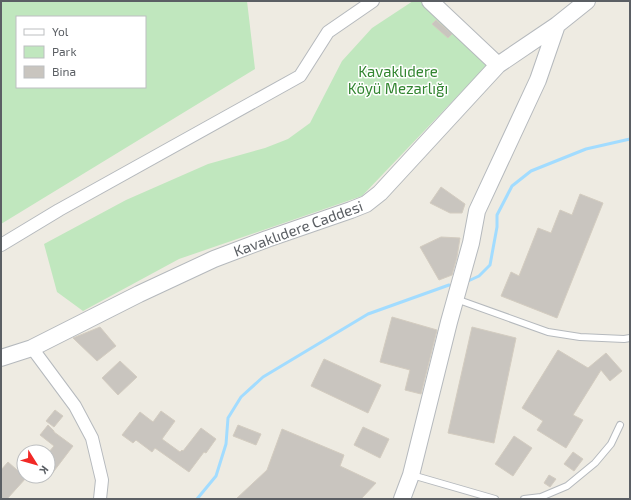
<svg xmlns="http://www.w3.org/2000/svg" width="631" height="500" font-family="'Exo 2',sans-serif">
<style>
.green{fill:#c0e7be;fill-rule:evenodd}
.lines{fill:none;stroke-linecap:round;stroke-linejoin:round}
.stream{stroke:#a2dcff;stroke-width:3}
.building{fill:#c9c5bf;stroke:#d3ccc0}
.service-casing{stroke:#b5b9bd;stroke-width:8}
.minor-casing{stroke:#b5b9bd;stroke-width:14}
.tertiary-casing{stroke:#b5b9bd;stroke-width:18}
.service{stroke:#fff;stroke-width:6}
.minor{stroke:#fff;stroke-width:12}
.tertiary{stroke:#fff;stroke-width:16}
.labels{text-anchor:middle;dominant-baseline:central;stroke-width:3;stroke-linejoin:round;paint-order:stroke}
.park-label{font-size:15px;fill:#328530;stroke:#fff}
.street-label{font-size:15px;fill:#5b5f64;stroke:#fff}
</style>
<rect width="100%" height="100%" fill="#eeebe2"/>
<path class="green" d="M 1,1 L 247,1 L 255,69 L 1,224 ZM 17,17 L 145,17 L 145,87 L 17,87 Z
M 413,1 L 425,1 L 491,61 L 362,196 L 179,259 L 83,311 L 57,292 L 44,244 L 126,200 L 208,164 L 265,148 L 288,139 L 310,123 L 342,61 L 372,28 Z"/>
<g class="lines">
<path class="stream" d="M 466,282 L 479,276 L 490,265 L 497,227 L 497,215 L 512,186 L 531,171 L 586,149 L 630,139
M 197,499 L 216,476 L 226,444 L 228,418 L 241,397 L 263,377 L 368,314 L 449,285"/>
</g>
<path class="building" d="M 436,20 L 452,34 L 448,38 L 432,24 Z
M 441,187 L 465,204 L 462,213 L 450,213 L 430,203 Z
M 580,194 L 603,203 L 557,318 L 501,296 L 511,272 L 519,276 L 538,228 L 551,233 L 560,210 L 572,215 Z
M 441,237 L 460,238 L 457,257 L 452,275 L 439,280 L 420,247 Z
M 392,317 L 437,330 L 421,394 L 405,390 L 410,370 L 380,362 Z
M 100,327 L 116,346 L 97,361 L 73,338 Z
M 472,327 L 516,338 L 494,443 L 448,433 Z
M 558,350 L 588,368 L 606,353 L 622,371 L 610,381 L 601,370 L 573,415 L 583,420 L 566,448 L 537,430 L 543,421 L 522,408 Z
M 324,359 L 381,385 L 368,413 L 311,386 Z
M 120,361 L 137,377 L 118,395 L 102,378 Z
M 55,410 L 63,416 L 54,427 L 46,421 Z
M 161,411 L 175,421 L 162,439 L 180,452 L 182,450 L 183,451 L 201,428 L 216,439 L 206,453 L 204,452 L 189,472 L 155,448 L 152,452 L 136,440 L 133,443 L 122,435 L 140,412 L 153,422 Z
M 48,425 L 54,431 L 54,432 L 73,446 L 48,479 L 48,453 L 54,446 L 40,435 Z
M 238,425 L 261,434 L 256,445 L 233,436 Z
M 363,427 L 389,439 L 380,458 L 354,445 Z
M 282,429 L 344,455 L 340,466 L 376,483 L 361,499 L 236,499 L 267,470 Z
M 514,436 L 532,448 L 513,476 L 495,464 Z
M 573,452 L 583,459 L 574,471 L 564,464 Z
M 8,462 L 26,478 L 7,499 L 1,499 L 1,470 Z
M 549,475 L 556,479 L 550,487 L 544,483 Z"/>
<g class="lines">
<defs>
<path id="service" d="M 456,299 L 548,332 L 580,337 L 624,339 L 630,338
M 412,475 L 495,499
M 524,499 L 541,497 L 567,486 L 595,463 L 611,444 L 620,425"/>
<path id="minor" d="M 1,245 L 59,210 L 300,76 L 328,32 L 373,1
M 32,348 L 75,406 L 92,438 L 102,480 L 100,499"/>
<path id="tertiary" d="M 430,1 L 498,65
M 1,358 L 32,348 L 139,294 L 214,259 L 267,239 L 351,210 L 366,204 L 380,193 L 498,65 L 557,25 L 587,1
M 402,499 L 411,475 L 449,322 L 471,243 L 477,211 L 538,80 L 557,25"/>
</defs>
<use href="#service" class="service-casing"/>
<use href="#minor" class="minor-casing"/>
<use href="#tertiary" class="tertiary-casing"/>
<use href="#service" class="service"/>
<use href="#minor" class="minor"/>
<use href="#tertiary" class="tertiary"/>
</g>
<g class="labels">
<g class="park-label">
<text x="398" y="71">Kavaklıdere<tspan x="398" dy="17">Köyü Mezarlığı</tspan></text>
</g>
<g class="street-label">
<text transform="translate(298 228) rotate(-20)">Kavaklıdere Caddesi</text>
</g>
</g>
<rect width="631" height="500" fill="none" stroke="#5b5f64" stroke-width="4"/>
<rect x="16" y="16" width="130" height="72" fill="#ffffff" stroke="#bdbfc1"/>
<rect x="24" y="29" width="20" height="6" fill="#ffffff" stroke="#bdbfc1"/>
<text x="52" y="36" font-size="12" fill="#5b5f64">Yol</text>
<rect x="24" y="46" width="20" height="12" fill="#c0e7be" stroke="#bdbfc1"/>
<text x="52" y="56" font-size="12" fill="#5b5f64">Park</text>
<rect x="24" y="66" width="20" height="12" fill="#c9c5bf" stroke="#bdbfc1"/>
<text x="52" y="76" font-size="12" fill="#5b5f64">Bina</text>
<g transform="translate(36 464) rotate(127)"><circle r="19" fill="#ffffff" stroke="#bdbfc1"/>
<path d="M0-3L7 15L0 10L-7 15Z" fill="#f12926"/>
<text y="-6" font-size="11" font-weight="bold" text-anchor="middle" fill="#5b5f64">K</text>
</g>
</svg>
